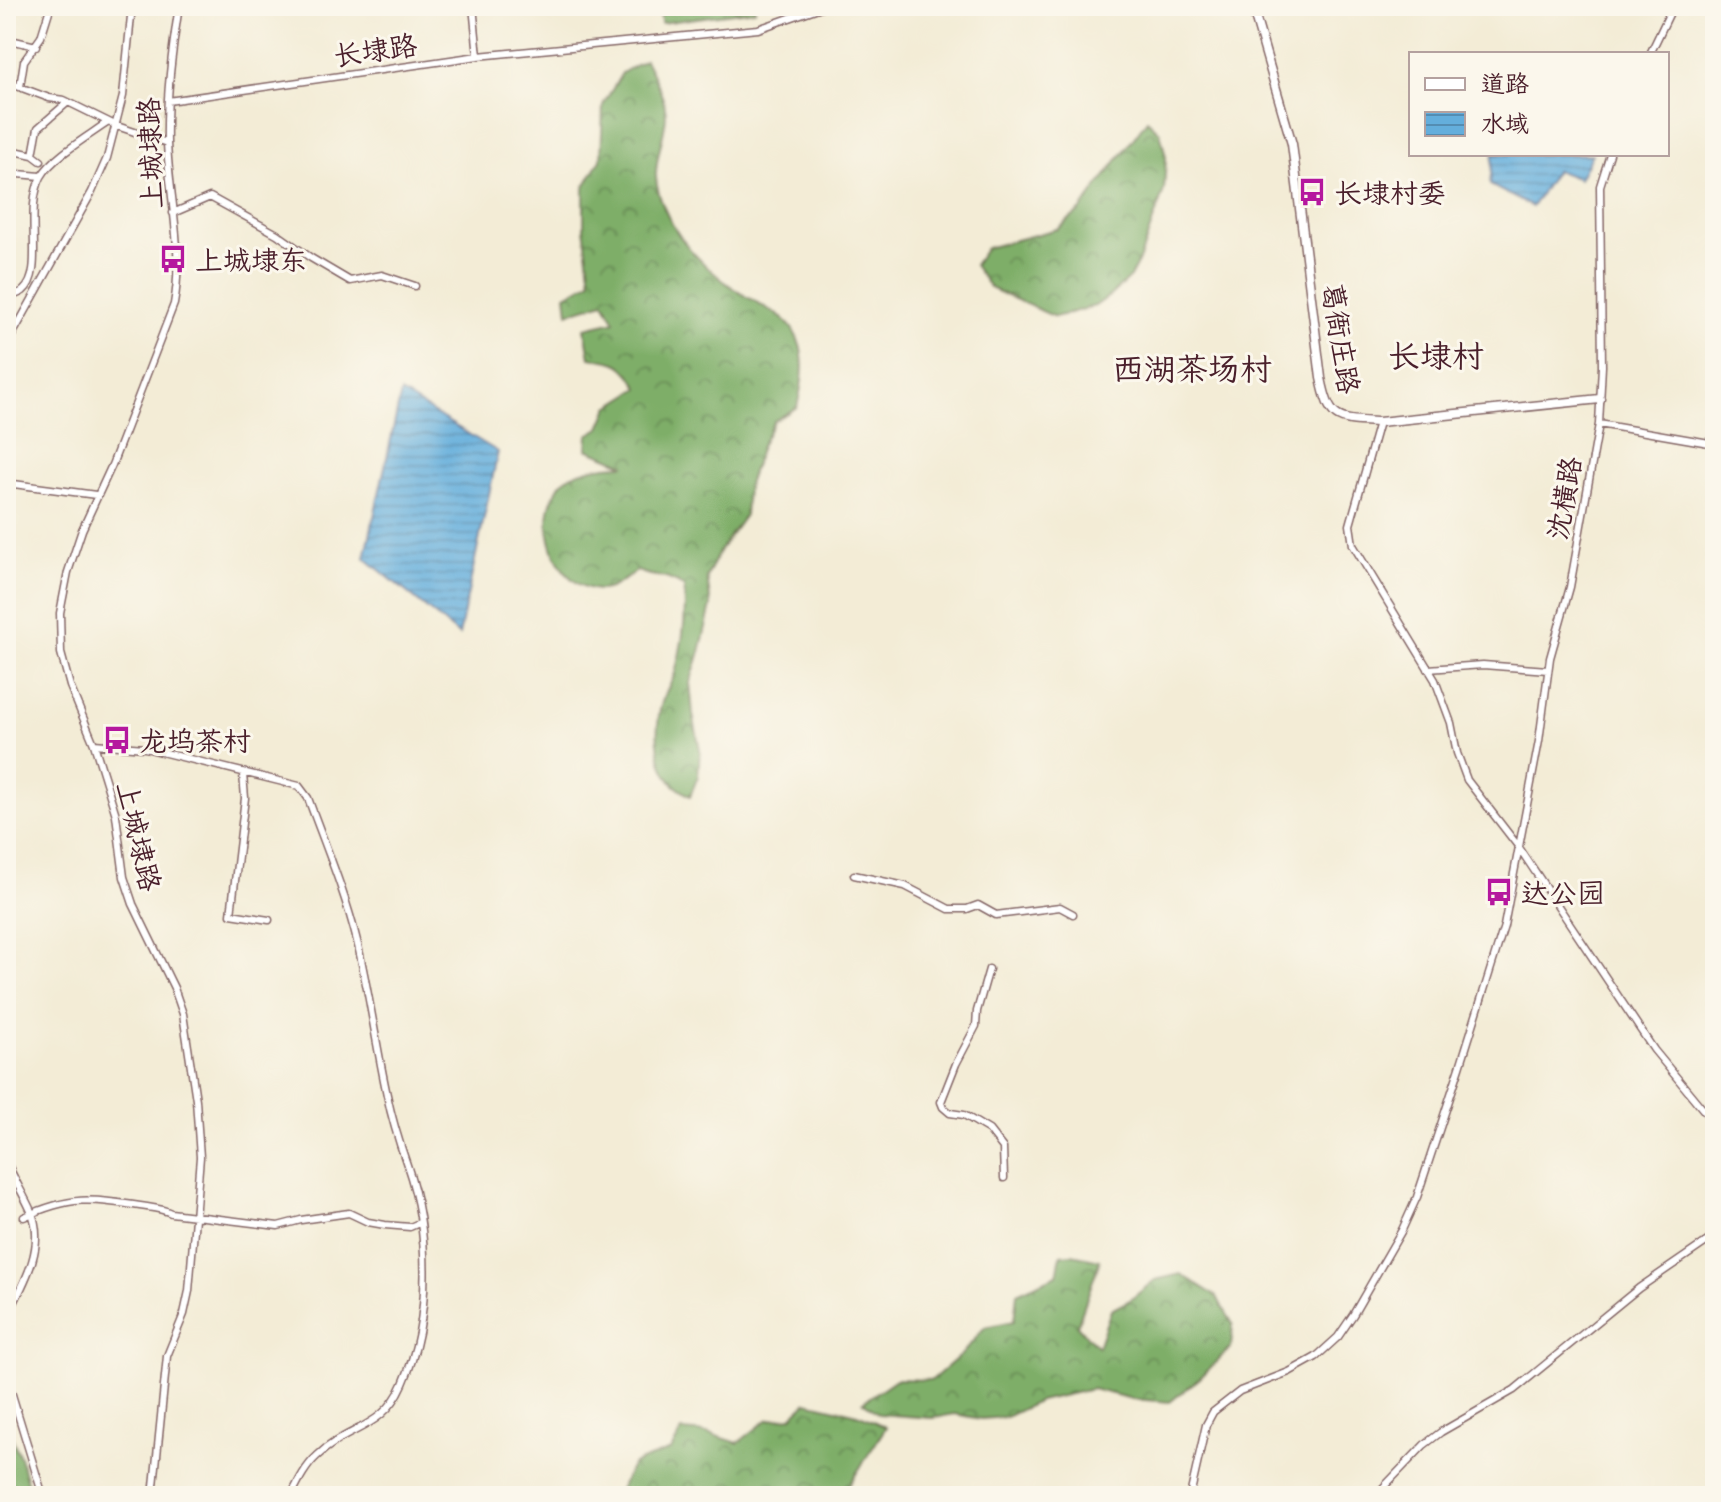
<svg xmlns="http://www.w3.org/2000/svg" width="1721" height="1502" font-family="Mali,'LXGW WenKai TC',sans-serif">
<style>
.forest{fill:url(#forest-crowns);stroke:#64664a;stroke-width:2}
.water{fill:url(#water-rules);stroke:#576684;stroke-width:2}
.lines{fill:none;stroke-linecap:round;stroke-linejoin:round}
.minor-casing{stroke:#856767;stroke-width:9}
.tertiary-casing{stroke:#856767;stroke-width:11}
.minor{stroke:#fff;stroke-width:6}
.tertiary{stroke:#fff;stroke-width:8}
.labels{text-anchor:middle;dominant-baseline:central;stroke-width:6;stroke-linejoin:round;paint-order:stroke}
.street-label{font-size:28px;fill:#4a1f2b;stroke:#fbf7ec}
.poi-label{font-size:28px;fill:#4a1f2b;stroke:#fbf7ec;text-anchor:start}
.quarter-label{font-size:32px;fill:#4a1f2b;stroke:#fbf7ec}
</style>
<defs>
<pattern id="forest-crowns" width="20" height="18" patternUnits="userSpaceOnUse" patternTransform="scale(2)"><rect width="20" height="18" fill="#7eae68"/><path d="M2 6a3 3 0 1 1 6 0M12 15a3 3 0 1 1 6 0" fill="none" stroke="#698d56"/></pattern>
<pattern id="water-rules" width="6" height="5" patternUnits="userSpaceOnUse" patternTransform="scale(2)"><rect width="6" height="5" fill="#64aedc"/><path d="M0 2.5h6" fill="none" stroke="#548db3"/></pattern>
</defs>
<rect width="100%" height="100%" fill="#fbf7ec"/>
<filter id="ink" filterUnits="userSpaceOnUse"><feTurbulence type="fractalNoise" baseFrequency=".0125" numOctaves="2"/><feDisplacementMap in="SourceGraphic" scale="16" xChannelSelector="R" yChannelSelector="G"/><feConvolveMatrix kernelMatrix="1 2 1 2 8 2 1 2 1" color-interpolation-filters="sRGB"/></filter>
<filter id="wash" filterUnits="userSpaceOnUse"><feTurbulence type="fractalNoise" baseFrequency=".006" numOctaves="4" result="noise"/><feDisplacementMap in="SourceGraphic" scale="32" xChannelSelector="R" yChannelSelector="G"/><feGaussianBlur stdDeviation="1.8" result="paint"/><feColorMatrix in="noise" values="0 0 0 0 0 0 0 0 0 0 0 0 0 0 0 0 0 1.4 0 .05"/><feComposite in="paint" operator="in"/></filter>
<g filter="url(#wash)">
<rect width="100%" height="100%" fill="#f3ecd6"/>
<path class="forest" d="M 660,6 L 755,6 L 755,10 L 661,23 Z
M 645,60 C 653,76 666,98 666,116 C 665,136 655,157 656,177 C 657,197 669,221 681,238 C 696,258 718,278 739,292 C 754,302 784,315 793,330 C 808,353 803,382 797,407 L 774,421 L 761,446 L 747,487 L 745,515 L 720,550 L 707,577 L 711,606 L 700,652 L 690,683 L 693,714 L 700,750 L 698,776 L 690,796 C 683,791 674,787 670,780 C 655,758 655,727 662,702 C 665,692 672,683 675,673 C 683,644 687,617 684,587 C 668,575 655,578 637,571 C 626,578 613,590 599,590 C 558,588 538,530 553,498 C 556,493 558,486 562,482 C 579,468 606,465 626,465 L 587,449 L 588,435 L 600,428 L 609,407 L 639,388 C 625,363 618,361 590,358 L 585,328 L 615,321 L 604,302 L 568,313 L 566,295 L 591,281 L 584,228 L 584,188 L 601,159 L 603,105 L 622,73 Z
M 1147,120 L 1160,132 L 1166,157 L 1164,190 L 1140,258 L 1130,277 L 1112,294 L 1095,306 L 1055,317 L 990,288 L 974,265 L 986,248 L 1057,229 L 1080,211 Z
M 1072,1254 L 1100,1260 L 1077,1326 L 1098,1347 L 1111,1310 L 1130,1300 L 1155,1280 L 1181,1274 L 1216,1296 L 1233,1324 L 1231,1347 L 1200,1378 L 1170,1402 L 1132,1399 L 1092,1389 L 1039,1401 L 1006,1417 L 981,1419 L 955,1414 L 932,1418 L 879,1414 L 863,1402 L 896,1379 L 932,1380 L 963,1353 L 985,1327 L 1014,1321 L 1017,1293 L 1057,1275 L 1061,1255 Z
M 807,1402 L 858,1414 L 886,1427 L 847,1488 L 839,1496 L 616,1496 L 633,1464 L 671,1450 L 682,1431 L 707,1433 L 738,1443 L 767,1420 L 791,1417 Z
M 6,1423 L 20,1457 L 31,1496 L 6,1496 Z"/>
<path class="water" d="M 1493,154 L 1592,154 L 1579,179 L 1556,170 L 1532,207 L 1490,185 Z
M 401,393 L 498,452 L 459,635 L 365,558 Z"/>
</g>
<g filter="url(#ink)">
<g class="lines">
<defs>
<path id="minor" d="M 473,6 L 478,56
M 6,39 L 36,46
M 1650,54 L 1673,6
M 6,82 L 49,98 L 64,100 L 117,126 L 167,143
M 20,87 L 24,61 L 41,37 L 50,8
M 168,101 L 478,56 L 758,29 L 824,6
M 6,149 L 33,155 L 41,161
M 33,155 L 38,128 L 68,102
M 6,173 L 41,176
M 173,213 L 210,197 L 277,234 L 311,258 L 350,281 L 382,275 L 415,286
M 6,298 C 11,296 19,294 23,291 C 46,272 23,211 41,177 C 51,158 90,135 108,122
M 6,346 L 92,192 L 107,158 L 123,96 L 132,6
M 1379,422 L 1350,525 L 1353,545 L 1435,680 L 1451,723 L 1457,753 L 1467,780 L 1518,846 L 1654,1050 L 1715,1124
M 1599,424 L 1715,444
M 6,483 L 96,495
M 1428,669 L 1483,665 L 1548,670
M 94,744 L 145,748 L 299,786 L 308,798 C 325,845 345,892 357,941 C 369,992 376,1044 387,1095 C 392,1120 399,1142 407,1165 C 430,1232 432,1318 403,1384 C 383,1430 349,1425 317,1456 C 305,1467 298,1482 291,1496
M 243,774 L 245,798 L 231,914 L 269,920
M 854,875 L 905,886 L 949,909 L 967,909 L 978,905 L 996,915 L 1060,907 L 1073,914
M 989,969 L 977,1011 L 976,1026 L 956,1064 L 941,1102 L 943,1107 L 950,1113 L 964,1115 L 989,1130 L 1003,1148 L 1004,1178
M 6,1160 C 13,1178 23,1193 31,1211 C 47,1247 22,1287 6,1318
M 24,1217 C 70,1196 91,1198 140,1206 C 151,1208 160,1208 171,1213 L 278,1226 L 301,1220 L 349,1213 L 368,1222 L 385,1225 L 410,1227 L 419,1223
M 6,1375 L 43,1496
M 153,1496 L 167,1356 L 184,1314 L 189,1291 L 200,1157 L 196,1100 L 183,1014 L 174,988 L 133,904 L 124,877 L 116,815 L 94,744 L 70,686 L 61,653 L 60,613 L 68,572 L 82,530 L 112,465 L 174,304 C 184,250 169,197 167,142 C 166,96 172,51 179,6
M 1190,1496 L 1206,1425 L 1213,1412 L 1240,1391 L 1289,1372 L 1316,1357 L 1338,1337 L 1353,1315 L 1402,1230 L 1417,1197 L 1460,1067 L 1504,926 L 1539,741 L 1550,658 L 1570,587 L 1599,424 L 1602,366 L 1600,186 L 1610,154
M 1375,1496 L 1424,1445 L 1441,1432 L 1514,1390 L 1639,1288 L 1715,1236"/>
<path id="tertiary" d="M 1252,6 L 1292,144 L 1321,378 C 1330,422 1337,420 1379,422 L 1600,399"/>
</defs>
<use href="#minor" class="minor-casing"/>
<use href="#tertiary" class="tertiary-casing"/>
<use href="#minor" class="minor"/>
<use href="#tertiary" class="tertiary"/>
</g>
</g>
<defs>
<symbol id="bus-bare" viewBox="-9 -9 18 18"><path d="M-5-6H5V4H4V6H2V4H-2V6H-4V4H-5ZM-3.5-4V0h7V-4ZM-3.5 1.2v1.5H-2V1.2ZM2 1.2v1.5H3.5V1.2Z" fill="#b5179e" stroke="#fbf7ec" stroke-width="2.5" paint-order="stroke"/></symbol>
</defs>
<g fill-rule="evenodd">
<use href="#bus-bare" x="1292" y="172" width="40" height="40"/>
<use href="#bus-bare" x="153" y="239" width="40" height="40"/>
<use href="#bus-bare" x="97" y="720" width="40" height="40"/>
<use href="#bus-bare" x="1479" y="872" width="40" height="40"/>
</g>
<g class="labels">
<g class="street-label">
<text transform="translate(375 49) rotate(-8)">长埭路</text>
<text transform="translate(149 153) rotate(-92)">上城埭路</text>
<text transform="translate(1342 338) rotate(81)">葛衙庄路</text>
<text transform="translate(1563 498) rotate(-80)">沈横路</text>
<text transform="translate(140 836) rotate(77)">上城埭路</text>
</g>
<g class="poi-label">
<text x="1334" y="192">长埭村委</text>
<text x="195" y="259">上城埭东</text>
<text x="139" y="740">龙坞茶村</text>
<text x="1521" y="892">达公园</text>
</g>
<g class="quarter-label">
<text x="1436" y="354">长埭村</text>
<text x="1192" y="367">西湖茶场村</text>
</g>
</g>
<rect width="1721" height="1502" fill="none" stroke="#fbf7ec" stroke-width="32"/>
<rect x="1409" y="52" width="260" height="104" fill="#fbf7ec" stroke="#b4a19f" stroke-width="2"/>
<rect x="1425" y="78" width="40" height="12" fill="#ffffff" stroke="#b4a19f" stroke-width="2"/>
<text x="1481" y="92" font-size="24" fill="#4a1f2b">道路</text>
<rect x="1425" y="112" width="40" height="24" fill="url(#water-rules)" stroke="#b4a19f" stroke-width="2"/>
<text x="1481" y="132" font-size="24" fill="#4a1f2b">水域</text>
</svg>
